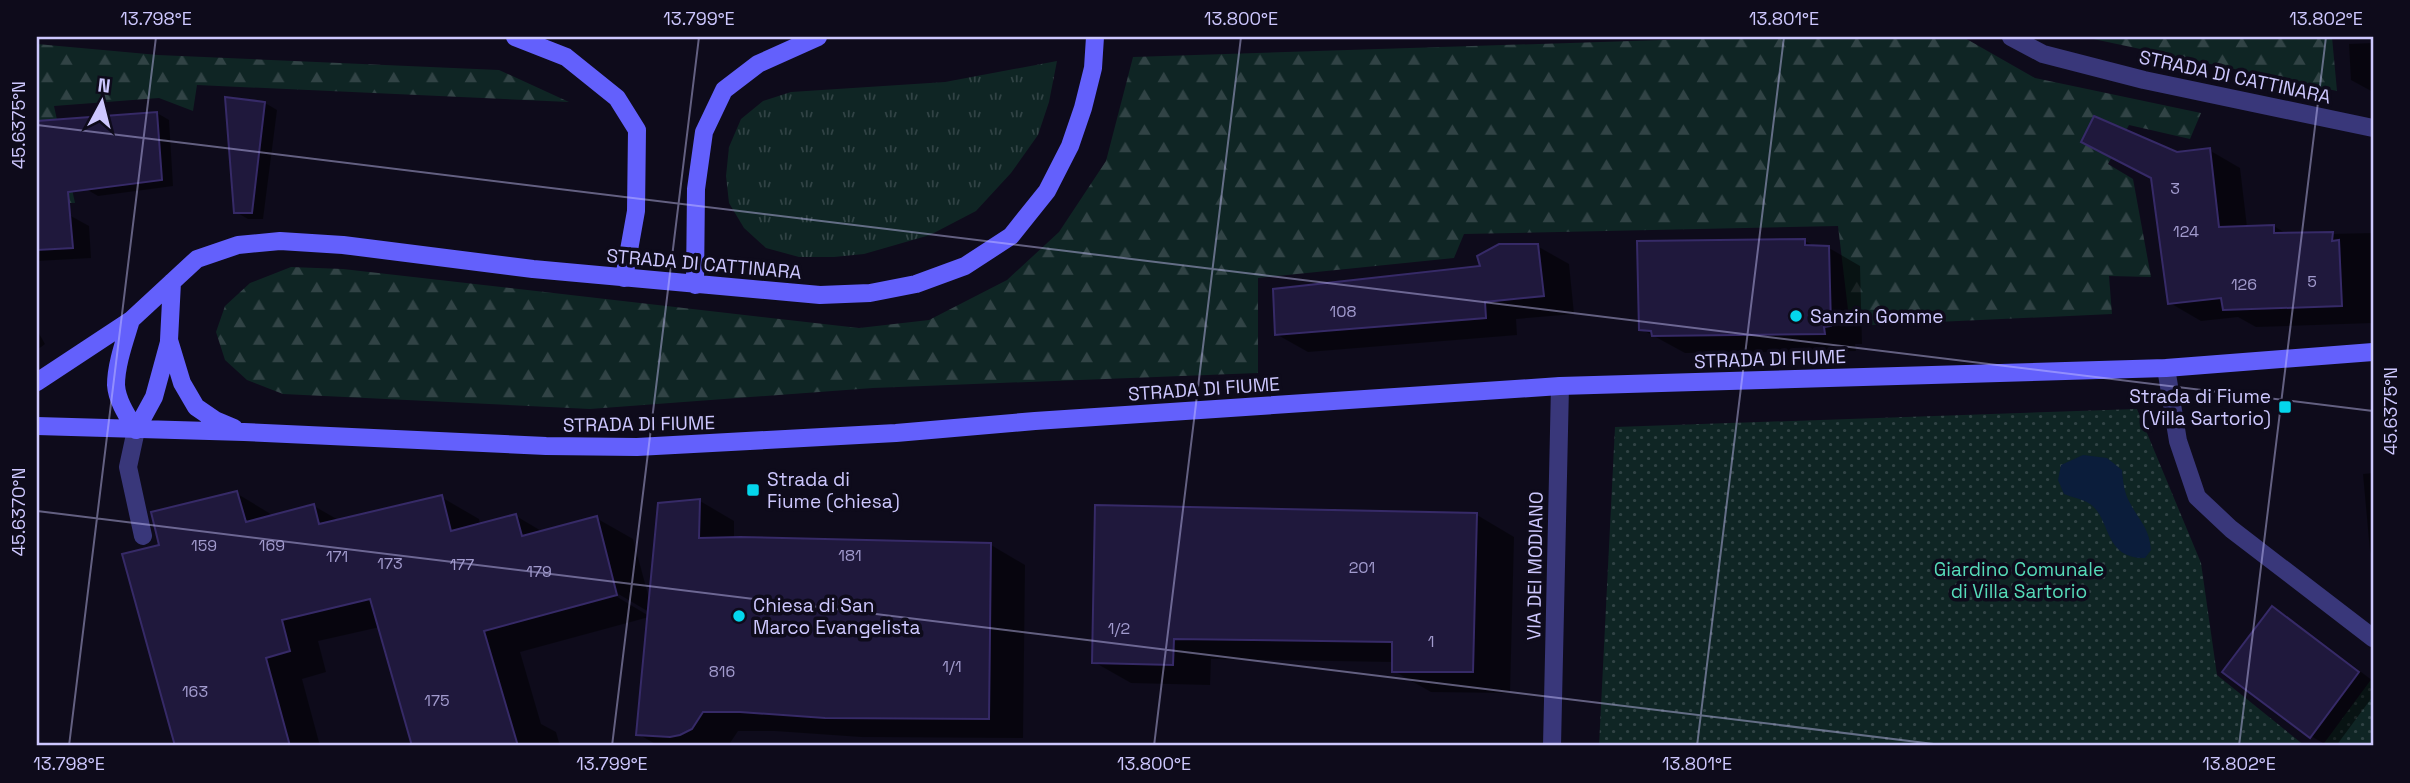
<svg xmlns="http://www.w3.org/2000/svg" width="2410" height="783" font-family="'Space Grotesk',sans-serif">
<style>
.grass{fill:url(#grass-tufts)}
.forest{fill:url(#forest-firs)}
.park{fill:url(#park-dots)}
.water{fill:#0b1d3b}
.shadow{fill:#0007;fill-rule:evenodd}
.building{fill:#1f183c;stroke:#362a67;stroke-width:2}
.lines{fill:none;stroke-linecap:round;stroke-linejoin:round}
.lane{stroke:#39377a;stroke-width:18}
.street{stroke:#39377a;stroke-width:18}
.secondary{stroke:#6360fc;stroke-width:18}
.ticks{fill:none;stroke:#cdc7fe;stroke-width:2;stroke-opacity:0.45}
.poi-dot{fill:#04d6ec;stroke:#0e0b1b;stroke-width:2.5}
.labels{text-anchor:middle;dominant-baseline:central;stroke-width:7;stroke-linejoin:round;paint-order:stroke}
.number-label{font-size:16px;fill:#a29bce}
.street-label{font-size:19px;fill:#cdc7fe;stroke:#0e0b1b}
.poi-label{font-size:19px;fill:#cdc7fe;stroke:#0e0b1b;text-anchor:start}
.park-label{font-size:19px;fill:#56dbb9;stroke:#0e0b1b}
.neatline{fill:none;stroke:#cdc7fe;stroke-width:2.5}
.ticks-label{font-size:18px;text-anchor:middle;fill:#cdc7fe}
</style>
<defs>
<pattern id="grass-tufts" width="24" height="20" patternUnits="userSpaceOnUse" patternTransform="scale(1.75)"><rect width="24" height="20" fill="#0f2524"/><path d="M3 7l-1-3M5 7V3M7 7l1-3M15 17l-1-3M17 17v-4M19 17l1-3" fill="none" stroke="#314345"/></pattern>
<pattern id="forest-firs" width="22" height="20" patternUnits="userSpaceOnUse" patternTransform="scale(1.75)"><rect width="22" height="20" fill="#0f2524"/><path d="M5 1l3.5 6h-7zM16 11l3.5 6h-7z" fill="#314345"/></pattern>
<pattern id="park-dots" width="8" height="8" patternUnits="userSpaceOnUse" patternTransform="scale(1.75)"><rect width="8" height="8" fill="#0f2524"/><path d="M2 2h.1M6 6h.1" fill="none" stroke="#314345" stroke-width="1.8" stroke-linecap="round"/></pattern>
</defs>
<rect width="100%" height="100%" fill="#0e0b1b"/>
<path class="grass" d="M 1057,61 L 1049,102 L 1038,135 L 1011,173 L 976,211 L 930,235 L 864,254 L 834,257 L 799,257 L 766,248 L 744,228 L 729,203 L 726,176 L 729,147 L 741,119 L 763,101 L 791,92 L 945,82 Z"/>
<path class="forest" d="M 1754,37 L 1963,37 L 2035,78 L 2201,113 L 2190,139 L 2129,125 L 2108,164 L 2133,179 L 2151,277 L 2109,276 L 2112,314 L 1850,326 L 1838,226 L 1464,234 L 1454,258 L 1258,278 L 1258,373 L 873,388 L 590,409 L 283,394 L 247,380 L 225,360 L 216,332 L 225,306 L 250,283 L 291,267 L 343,269 L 859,328 L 929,320 L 1007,280 L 1059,232 L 1106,161 L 1133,57 Z
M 2084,37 L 2332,37 L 2337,91 Z
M 37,44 L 158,55 L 499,70 L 569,102 L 197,85 L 193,111 L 159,98 L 54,106 L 75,203 L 37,202 Z"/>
<path class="park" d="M 2137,409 L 2201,563 L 2217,675 L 2305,746 L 1599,746 L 1615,427 Z
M 2373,677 L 2373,746 L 2322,746 Z"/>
<path class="water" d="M 2083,455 L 2107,458 L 2122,470 C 2123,481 2124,493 2130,503 C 2140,522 2149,527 2151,550 L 2145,558 C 2103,559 2111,518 2090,504 C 2083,499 2071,497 2064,494 L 2058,480 L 2061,465 Z"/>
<path class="shadow" d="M 2373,43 L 2373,92 L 2351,80 L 2349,44 Z
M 227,99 L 265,103 L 277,110 L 263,219 L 248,219 L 236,212 Z
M 157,113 L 169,120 L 173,186 L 98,196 L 86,189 Z
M 2209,150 L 2240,168 L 2247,227 L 2274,226 L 2288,235 L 2373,233 L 2373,323 L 2256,327 L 2238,317 L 2201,321 L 2170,303 L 2177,154 Z
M 37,214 L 69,215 L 89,226 L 91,258 L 37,261 Z
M 1805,241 L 1817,247 L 1829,248 L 1860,266 L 1862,344 L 1855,344 L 1856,351 L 1685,353 L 1641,329 Z
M 1537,246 L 1569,264 L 1574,314 L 1516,319 L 1517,335 L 1308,352 L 1276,334 L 1482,268 Z
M 37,330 L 45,344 L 37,350 Z
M 2373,473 L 2373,560 L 2370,551 L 2363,474 Z
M 236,493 L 274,516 L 314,506 L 340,521 L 441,497 L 479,519 L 480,525 L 516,516 L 543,532 L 596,518 L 633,539 L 650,602 L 700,501 L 734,521 L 734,539 L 991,545 L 1025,565 L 1023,738 L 861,737 L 775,731 L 738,731 L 728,746 L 659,746 L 638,734 L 649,617 L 520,652 L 541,724 L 556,732 L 560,746 L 414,746 L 380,627 L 318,641 L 326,672 L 302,679 L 320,746 L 177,746 L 125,556 L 162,546 ZM 610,589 L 649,612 L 649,616 L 609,592 Z
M 1477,515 L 1514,537 L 1510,693 L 1431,692 L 1394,671 L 1394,662 L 1211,659 L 1210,685 L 1131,683 L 1094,662 Z
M 2273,609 L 2295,622 L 2373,681 L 2373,696 L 2336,746 L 2328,746 L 2311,736 Z"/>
<path class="building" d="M 225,97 L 265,102 L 252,213 L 234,213 Z
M 157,112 L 162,180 L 68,192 L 73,248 L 37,250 L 37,121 Z
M 2094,116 L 2177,152 L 2210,148 L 2219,227 L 2274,225 L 2274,233 L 2333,232 L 2332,241 L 2339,240 L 2342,306 L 2223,310 L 2221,298 L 2168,304 L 2151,178 L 2081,142 Z
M 1805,239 L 1805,245 L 1829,246 L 1831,326 L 1824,327 L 1825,334 L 1652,336 L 1651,331 L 1639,330 L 1637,241 Z
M 1499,244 L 1538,244 L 1544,296 L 1485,302 L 1486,318 L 1275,335 L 1273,289 L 1480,266 L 1477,256 Z
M 237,491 L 246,522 L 314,504 L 319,524 L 442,495 L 451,531 L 516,514 L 522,536 L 597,516 L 617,595 L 484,631 L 518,746 L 412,746 L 370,599 L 282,620 L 290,651 L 266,658 L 290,746 L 175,746 L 122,554 L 159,545 L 151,512 Z
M 700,499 L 699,538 L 740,537 L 991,543 L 989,719 L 825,718 L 740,712 L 703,712 L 692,729 L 680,735 L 670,737 L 636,735 L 658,503 Z
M 1095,505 L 1477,513 L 1473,672 L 1392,672 L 1392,642 L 1174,639 L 1173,665 L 1092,663 Z
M 2272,606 L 2359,672 L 2310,738 L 2222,672 Z"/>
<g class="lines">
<path class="lane" d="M 136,430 L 128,467 L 143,536"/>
<path class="street" d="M 2011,37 L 2043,54 L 2144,80 L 2373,128
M 2166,368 L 2178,441 L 2197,497 L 2231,529 L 2373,638
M 1552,746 L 1560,386"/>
<path class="secondary" d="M 515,37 L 566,57 L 617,98 L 637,130 L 636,211 L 624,278
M 172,282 L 169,340 L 182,383 L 196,407 L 215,420 L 234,428
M 695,285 L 696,189 L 704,132 L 724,90 L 758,64 L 818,37
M 131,320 C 125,340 116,364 116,385 C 117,401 128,417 136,430
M 37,382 L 131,320 L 197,259 L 238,245 L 280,241 L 343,245 L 533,269 L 820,295 L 870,293 L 916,284 L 965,266 L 1011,236 L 1047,191 L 1070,146 L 1083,108 L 1093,68 L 1095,37
M 37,426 L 244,432 L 546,446 L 637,447 L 896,433 L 1035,421 L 1560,386 L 2166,368 L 2373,352
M 136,430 L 154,397 L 169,342"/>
</g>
<path class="ticks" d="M 37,125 L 2373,411M 37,511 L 1950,746M 69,746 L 156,37M 612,746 L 699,37M 1154,746 L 1241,37M 1697,746 L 1784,37M 2239,746 L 2326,37"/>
<g class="poi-dot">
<circle cx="1796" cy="316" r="7"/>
<rect x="2278" y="400" width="14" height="14" rx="3.5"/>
<rect x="746" y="483" width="14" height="14" rx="3.5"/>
<circle cx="739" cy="616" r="7"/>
</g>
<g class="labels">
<g class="number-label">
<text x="2175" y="188">3</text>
<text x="2186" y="231">124</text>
<text x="2312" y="281">5</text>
<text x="2244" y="284">126</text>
<text x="1343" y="311">108</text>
<text x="204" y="545">159</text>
<text x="272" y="545">169</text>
<text x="850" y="555">181</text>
<text x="337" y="556">171</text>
<text x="390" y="563">173</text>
<text x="462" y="564">177</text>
<text x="1362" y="567">201</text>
<text x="539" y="571">179</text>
<text x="1119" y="628">1/2</text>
<text x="1431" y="641">1</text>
<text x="952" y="666">1/1</text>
<text x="722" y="671">816</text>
<text x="195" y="691">163</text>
<text x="437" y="700">175</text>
</g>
<g class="street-label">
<text transform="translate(2235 77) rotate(12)">STRADA DI CATTINARA</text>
<text transform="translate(704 264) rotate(5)">STRADA DI CATTINARA</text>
<text transform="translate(1770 359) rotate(-2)">STRADA DI FIUME</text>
<text transform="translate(1204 389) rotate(-4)">STRADA DI FIUME</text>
<text transform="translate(639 424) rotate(-1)">STRADA DI FIUME</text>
<text transform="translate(1535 566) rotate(-89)">VIA DEI MODIANO</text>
</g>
<g class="poi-label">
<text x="1810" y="316">Sanzin Gomme</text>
<text x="2271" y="396" text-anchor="end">Strada di Fiume<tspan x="2271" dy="22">(Villa Sartorio)</tspan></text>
<text x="767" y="479">Strada di<tspan x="767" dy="22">Fiume (chiesa)</tspan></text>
<text x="753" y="605">Chiesa di San<tspan x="753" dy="22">Marco Evangelista</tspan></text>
</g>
<g class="park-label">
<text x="2019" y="569">Giardino Comunale<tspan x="2019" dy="22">di Villa Sartorio</tspan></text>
</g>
</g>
<rect width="2410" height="783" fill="none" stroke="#0e0b1b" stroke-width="77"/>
<g transform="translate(102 102) rotate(7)" stroke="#0e0b1b" stroke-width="5" paint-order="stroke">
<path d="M0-5L12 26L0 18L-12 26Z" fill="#cdc7fe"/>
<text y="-10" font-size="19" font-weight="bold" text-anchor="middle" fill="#cdc7fe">N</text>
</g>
<rect x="38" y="38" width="2334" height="706" class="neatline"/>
<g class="ticks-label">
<text x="156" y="25">13.798°E</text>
<text x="699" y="25">13.799°E</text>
<text x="1241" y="25">13.800°E</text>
<text x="1784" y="25">13.801°E</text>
<text x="2326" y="25">13.802°E</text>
<text transform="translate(19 125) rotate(-90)" y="6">45.6375°N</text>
<text transform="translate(2391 411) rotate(-90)" y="6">45.6375°N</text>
<text transform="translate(19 512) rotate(-90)" y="6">45.6370°N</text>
<text x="69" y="770">13.798°E</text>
<text x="612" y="770">13.799°E</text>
<text x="1154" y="770">13.800°E</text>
<text x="1697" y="770">13.801°E</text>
<text x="2239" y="770">13.802°E</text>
</g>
</svg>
